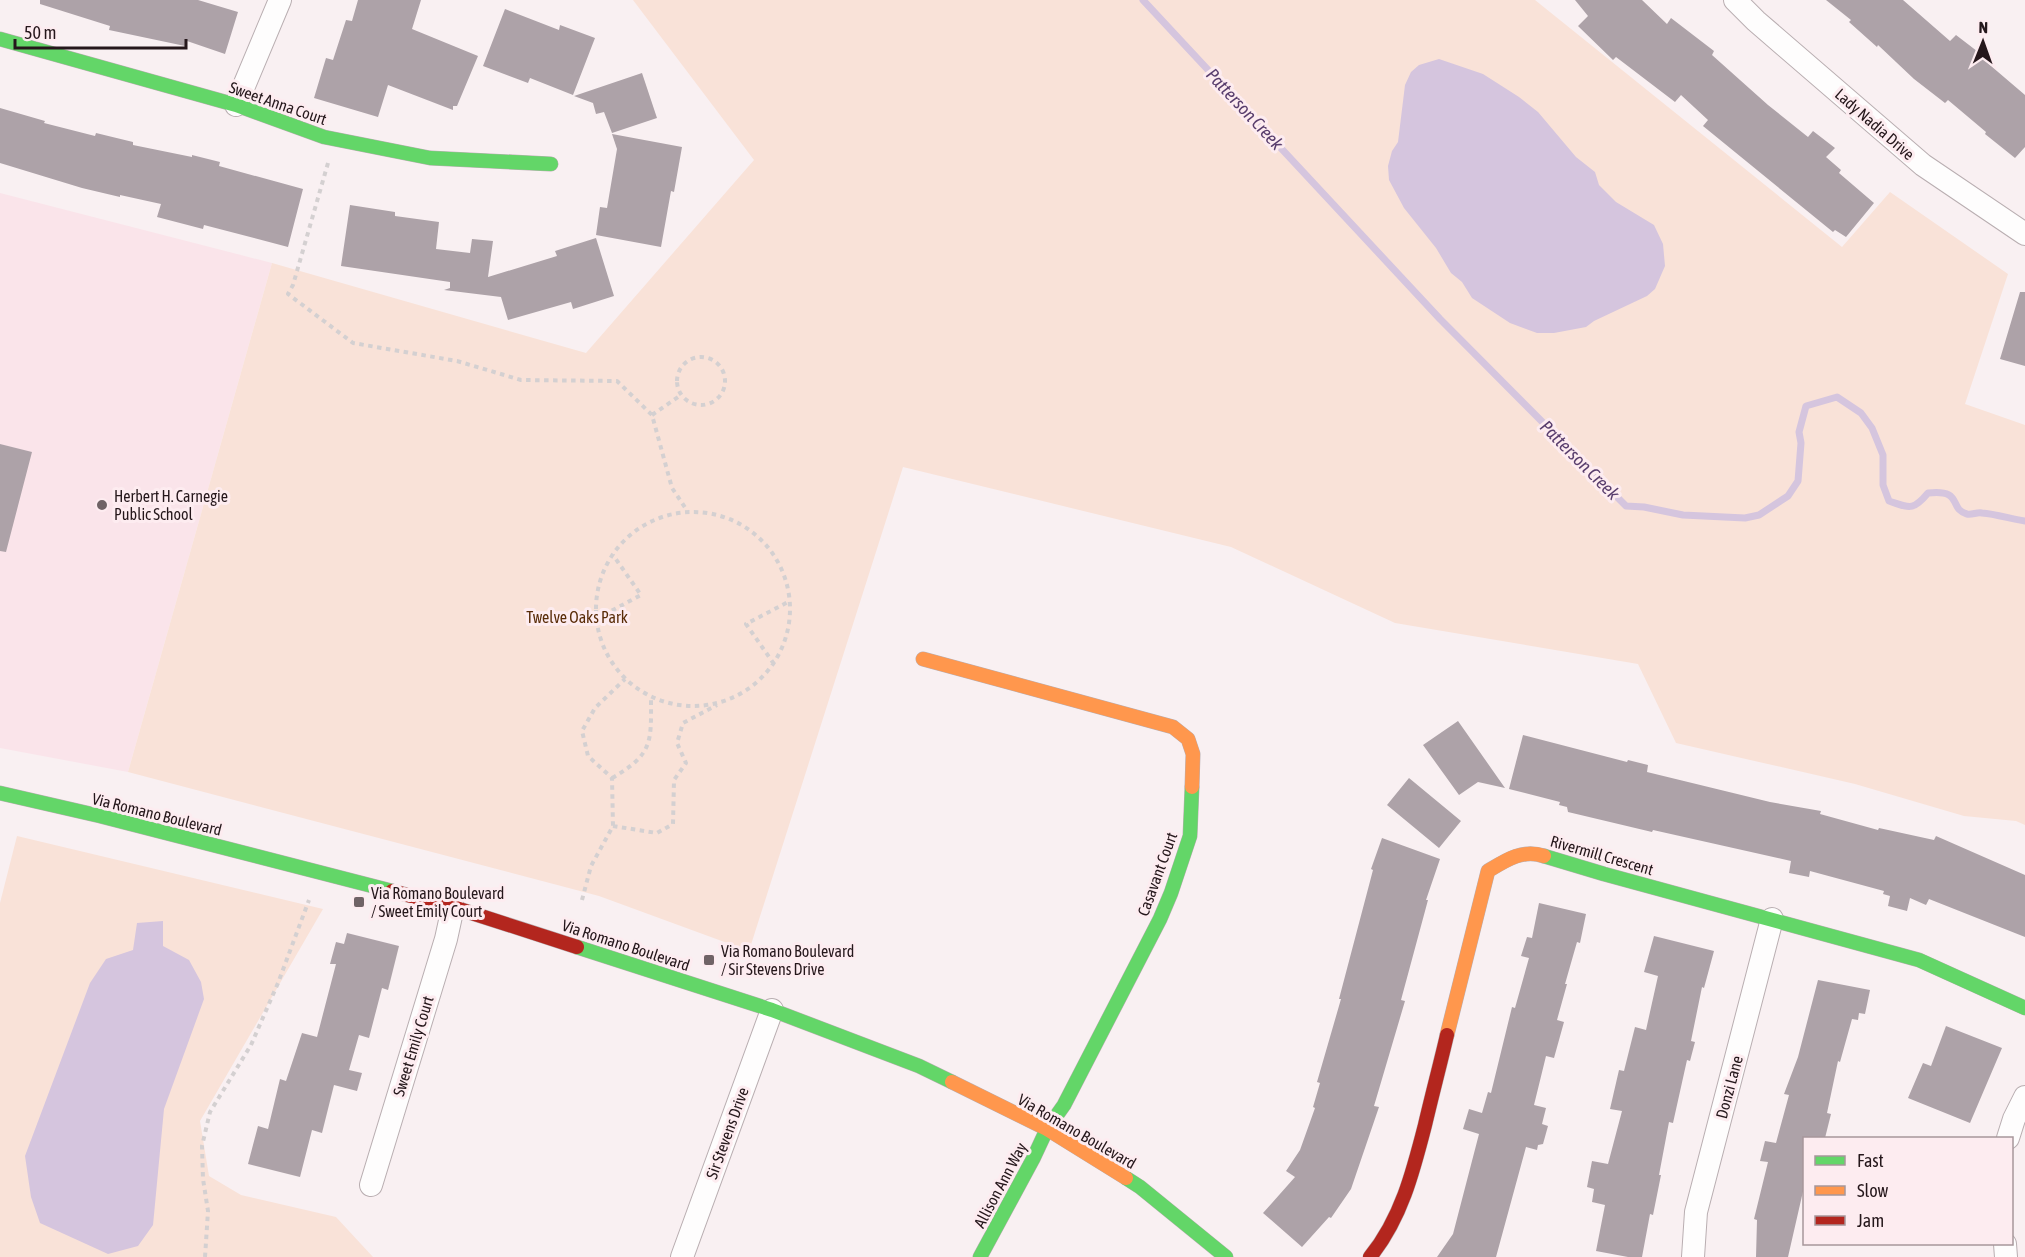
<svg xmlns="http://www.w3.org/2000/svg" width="2025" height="1257" font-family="'Asap Condensed',sans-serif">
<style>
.built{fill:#fae4ea}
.green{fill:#f9e2d8}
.water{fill:#d5c5de}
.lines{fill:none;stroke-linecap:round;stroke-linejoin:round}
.stream{stroke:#d5c5de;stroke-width:7}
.building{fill:#ada2a8}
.street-casing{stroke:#b9aeb1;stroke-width:24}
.fast-casing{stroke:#b9aeb1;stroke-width:15}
.slow-casing{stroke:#b9aeb1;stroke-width:15}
.jam-casing{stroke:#b9aeb1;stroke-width:15}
.path{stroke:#d4d0d1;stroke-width:4;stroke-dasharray:4.5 4.5;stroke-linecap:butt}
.street{stroke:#fefdfd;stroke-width:22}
.fast{stroke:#63d668;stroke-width:14}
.slow{stroke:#ff974d;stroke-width:14}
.jam{stroke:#b3261e;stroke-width:14}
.poi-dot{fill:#6f6366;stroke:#fdecf0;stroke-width:2}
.labels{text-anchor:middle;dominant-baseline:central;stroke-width:6;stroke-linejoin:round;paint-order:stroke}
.street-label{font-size:16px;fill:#25171b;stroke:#fdecf0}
.poi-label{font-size:16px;fill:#25171b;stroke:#fdecf0;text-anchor:start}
.park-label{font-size:16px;fill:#592c08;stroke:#fdecf0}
.water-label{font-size:18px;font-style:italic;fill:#593e6d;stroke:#fdecf0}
</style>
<rect width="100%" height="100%" fill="#f9f0f2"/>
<path class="built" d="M 0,193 L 272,263 L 128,772 L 0,748 Z"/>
<path class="green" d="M 633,0 L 1535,0 L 1842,247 L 1890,192 L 2008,274 L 1965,404 L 2025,425 L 2025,825 L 2016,821 L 1964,816 L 1855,784 L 1676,743 L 1638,664 L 1395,623 L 1231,547 L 903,467 L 749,951 L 599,896 L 128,772 L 272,263 L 586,353 L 754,160 Z
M 17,836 L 323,909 L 200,1121 L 209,1176 L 241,1195 L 336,1217 L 373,1257 L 0,1257 L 0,903 Z"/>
<path class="water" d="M 1439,59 L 1483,74 L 1519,97 L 1538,112 L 1576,157 L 1595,172 L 1599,185 L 1616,202 L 1654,225 L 1663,244 L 1665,266 L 1655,289 L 1647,296 L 1594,321 L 1586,327 L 1554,333 L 1537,333 L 1510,323 L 1472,298 L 1462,282 L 1451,273 L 1436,248 L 1404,208 L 1389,180 L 1388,166 L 1392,151 L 1398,142 L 1405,85 L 1411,72 L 1419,65 Z
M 163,921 L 163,946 L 189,960 L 201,982 L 204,999 L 164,1109 L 153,1225 L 138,1246 L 108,1254 L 40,1223 L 31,1197 L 25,1156 L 90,983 L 106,959 L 133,950 L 137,923 Z"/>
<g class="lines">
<path class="stream" d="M 1143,0 L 1440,319 L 1626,506 L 1644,507 L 1683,515 L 1745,518 L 1759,515 L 1788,496 L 1798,481 L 1801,443 L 1799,432 L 1806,406 L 1837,397 L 1861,413 L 1872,428 L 1883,455 L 1883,485 L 1889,501 C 1910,508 1913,511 1928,493 C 1964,489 1948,509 1967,514 C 1972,515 1977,512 1982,513 C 1996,514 2011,519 2025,521"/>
</g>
<path class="building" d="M 40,0 L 198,0 L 238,12 L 225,54 L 187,41 L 185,46 L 109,30 L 110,26 L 40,4 Z
M 358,0 L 421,0 L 412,29 L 478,56 L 457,106 L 453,106 L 453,110 L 388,85 L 378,117 L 314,98 L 326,58 L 333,60 L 346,20 L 352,21 Z
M 1575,0 L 1642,0 L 1667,24 L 1671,18 L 1714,51 L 1712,55 L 1768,105 L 1808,137 L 1813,131 L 1835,148 L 1826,157 L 1841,170 L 1839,173 L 1874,203 L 1846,237 L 1835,230 L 1833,232 L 1703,126 L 1708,120 L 1681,95 L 1675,102 L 1616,57 L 1613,60 L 1578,26 L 1588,16 Z
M 1826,0 L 1903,0 L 1950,41 L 1956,35 L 1986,58 L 1984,60 L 2025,95 L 2025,147 L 2015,158 L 1985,134 L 1986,132 L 1948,100 L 1945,103 L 1914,79 L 1878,45 L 1877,47 L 1849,22 L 1851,20 Z
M 505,9 L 559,30 L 560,25 L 595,38 L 573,95 L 530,78 L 528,83 L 483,66 Z
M 642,73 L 657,118 L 612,133 L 604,112 L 596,114 L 593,103 L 574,96 Z
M 0,108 L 45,121 L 44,123 L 95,136 L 96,133 L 133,142 L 133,145 L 192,157 L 192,155 L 220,162 L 219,166 L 303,189 L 288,247 L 204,225 L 203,229 L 157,217 L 161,204 L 120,195 L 120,197 L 82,188 L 0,163 Z
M 612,134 L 682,147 L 674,192 L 671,191 L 661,247 L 596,235 L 600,207 L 607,208 L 617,149 Z
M 350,205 L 395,212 L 395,216 L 439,222 L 436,249 L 470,253 L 472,239 L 493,241 L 488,277 L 557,256 L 555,251 L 596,238 L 614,296 L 573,309 L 571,302 L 508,320 L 501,297 L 444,290 L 450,288 L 450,282 L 341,266 Z
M 2020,292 L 2025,292 L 2025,366 L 2000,359 Z
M 0,444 L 32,452 L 6,552 L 0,551 Z
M 1458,721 L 1505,788 L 1478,782 L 1459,795 L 1423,745 Z
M 1523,735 L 1627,762 L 1628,760 L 1648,765 L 1647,772 L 1770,802 L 1821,811 L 1820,814 L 1878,830 L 1879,828 L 1934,840 L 1936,836 L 2025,875 L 2025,937 L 1929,899 L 1926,905 L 1910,898 L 1907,911 L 1888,906 L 1890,896 L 1883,894 L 1884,891 L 1810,871 L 1809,877 L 1789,873 L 1791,861 L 1653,830 L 1652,832 L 1568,812 L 1567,807 L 1559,805 L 1560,802 L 1509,789 Z
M 1409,778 L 1461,821 L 1439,848 L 1387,805 Z
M 1382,838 L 1440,859 L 1426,900 L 1428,900 L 1401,1000 L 1405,1001 L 1374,1106 L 1379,1107 L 1351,1189 L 1331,1218 L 1329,1217 L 1302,1247 L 1263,1213 L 1295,1177 L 1286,1171 L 1300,1150 L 1315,1108 L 1313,1107 L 1320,1083 L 1317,1082 L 1341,999 L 1339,999 L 1373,870 L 1371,869 Z
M 1539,903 L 1586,914 L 1580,943 L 1577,942 L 1565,984 L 1567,984 L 1557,1020 L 1564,1022 L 1554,1058 L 1546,1056 L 1534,1105 L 1546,1108 L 1542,1124 L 1548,1126 L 1543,1144 L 1538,1145 L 1537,1150 L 1526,1147 L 1496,1257 L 1437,1257 L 1453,1234 L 1479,1134 L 1463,1129 L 1469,1109 L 1482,1113 L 1488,1092 L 1491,1093 L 1512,1007 L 1515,1008 L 1529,958 L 1521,956 L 1527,937 L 1532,938 Z
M 347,933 L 399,946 L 388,990 L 382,988 L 369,1038 L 359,1035 L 349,1070 L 362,1073 L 357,1091 L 334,1085 L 322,1133 L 312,1130 L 300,1177 L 248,1164 L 258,1126 L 268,1129 L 280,1079 L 286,1081 L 302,1033 L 317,1037 L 336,964 L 330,964 L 336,942 L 344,944 Z
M 1654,936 L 1714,951 L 1704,988 L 1702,987 L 1691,1041 L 1695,1042 L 1690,1061 L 1687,1060 L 1673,1123 L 1669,1122 L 1659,1175 L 1661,1175 L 1653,1215 L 1650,1214 L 1642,1257 L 1628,1257 L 1596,1251 L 1605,1205 L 1592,1202 L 1594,1189 L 1587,1187 L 1592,1161 L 1608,1164 L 1622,1111 L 1610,1109 L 1619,1070 L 1624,1071 L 1635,1027 L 1646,1030 L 1658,976 L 1644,972 Z
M 1818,980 L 1870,990 L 1865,1014 L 1859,1013 L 1858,1020 L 1852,1019 L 1840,1062 L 1838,1061 L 1827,1113 L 1831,1114 L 1825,1138 L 1804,1138 L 1804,1187 L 1788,1257 L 1756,1257 L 1757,1220 L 1754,1219 L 1768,1162 L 1760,1161 L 1765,1141 L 1776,1143 L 1789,1095 L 1784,1094 L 1798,1057 Z
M 1946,1026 L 2002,1048 L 1970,1123 L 1908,1098 L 1923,1063 L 1931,1066 Z"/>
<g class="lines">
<defs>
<path id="street" d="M 1735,0 L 1756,21 L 1923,165 L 2025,234
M 236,105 L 280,0
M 2008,1138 L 2014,1119 L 2025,1097
M 371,1185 L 446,939 L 453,907
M 2005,1244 L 2006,1257
M 682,1257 L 772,1010
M 1693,1257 L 1696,1212 L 1772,919"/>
<path id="fast" d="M 0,39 L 236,105 L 324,137 L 430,158 L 551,164
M 0,793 L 100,816 L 392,891
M 1544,856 L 1604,874 L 1919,960 L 2025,1008
M 577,947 L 772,1010 L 919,1066 L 952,1082
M 1126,1178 L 1140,1187 L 1226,1257
M 980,1257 L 1033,1159 L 1047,1129 L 1064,1105 L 1160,919 L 1171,893 L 1190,836 L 1192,787"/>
<path id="slow" d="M 923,659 L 1173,727 L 1188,739 L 1193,754 L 1192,787
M 1447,1035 L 1488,871 C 1506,860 1522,849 1544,856
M 952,1082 L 1047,1129 L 1126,1178"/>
<path id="jam" d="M 392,891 L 453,907 L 577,947
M 1370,1257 C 1401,1219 1413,1172 1425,1125 C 1432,1095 1440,1065 1447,1035"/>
</defs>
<use href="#street" class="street-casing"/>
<use href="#fast" class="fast-casing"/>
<use href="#slow" class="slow-casing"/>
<use href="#jam" class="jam-casing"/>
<path class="path" d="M 328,163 L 293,285 L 288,294 L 353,343 L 457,361 L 521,380 L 617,381 L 652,415 L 672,488 L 688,512
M677 381a24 24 0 1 1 48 0a24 24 0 1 1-48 0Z
M 652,415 L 681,395
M596 609a97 97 0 1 1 194 0a97 97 0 1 1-194 0Z
M 596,619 L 641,595 L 613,555
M 774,664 L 746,624 L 790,601
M 612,778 C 654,754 651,741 651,697
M 613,826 L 657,833 L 673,824 L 674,780 L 686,763 L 677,743 L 683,723 L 717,705
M 582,900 L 591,866 L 613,826 L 612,778 L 588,756 L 582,731 L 595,708 L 625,679
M 205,1257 L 208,1211 L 203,1179 L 202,1146 L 210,1112 L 251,1045 L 278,983 L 309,900"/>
<use href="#street" class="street"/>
<use href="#fast" class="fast"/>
<use href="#slow" class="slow"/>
<use href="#jam" class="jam"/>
</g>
<g class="poi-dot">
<circle cx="102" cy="505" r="6"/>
<rect x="353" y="896" width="12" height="12" rx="3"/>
<rect x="703" y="954" width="12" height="12" rx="3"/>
</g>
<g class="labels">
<g class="street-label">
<text transform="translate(278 103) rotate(19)">Sweet Anna Court</text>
<text transform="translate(1875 124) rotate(41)">Lady Nadia Drive</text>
<text transform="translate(157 814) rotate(14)">Via Romano Boulevard</text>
<text transform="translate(1602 855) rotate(16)">Rivermill Crescent</text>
<text transform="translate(1157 874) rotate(-70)">Casavant Court</text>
<text transform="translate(626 945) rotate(18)">Via Romano Boulevard</text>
<text transform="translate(413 1046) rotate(-73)">Sweet Emily Court</text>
<text transform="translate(1729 1087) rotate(-75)">Donzi Lane</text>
<text transform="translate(1077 1131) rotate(30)">Via Romano Boulevard</text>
<text transform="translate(727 1133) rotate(-70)">Sir Stevens Drive</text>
<text transform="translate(1000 1185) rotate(-62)">Allison Ann Way</text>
</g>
<g class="poi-label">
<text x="114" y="496">Herbert H. Carnegie<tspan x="114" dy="18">Public School</tspan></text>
<text x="371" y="893">Via Romano Boulevard<tspan x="371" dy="18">/ Sweet Emily Court</tspan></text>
<text x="721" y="951">Via Romano Boulevard<tspan x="721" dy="18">/ Sir Stevens Drive</tspan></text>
</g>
<g class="park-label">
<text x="577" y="617">Twelve Oaks Park</text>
</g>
<g class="water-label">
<text transform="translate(1245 109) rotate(47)">Patterson Creek</text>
<text transform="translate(1580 460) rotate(45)">Patterson Creek</text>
</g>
</g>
<rect x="1803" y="1137" width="210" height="108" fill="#fdecf0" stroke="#a7979b" stroke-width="1.5"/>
<rect x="1815" y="1156" width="30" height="9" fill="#63d668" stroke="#a7979b" stroke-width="1.5"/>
<text x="1857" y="1167" font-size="18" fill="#25171b">Fast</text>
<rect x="1815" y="1186" width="30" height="9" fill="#ff974d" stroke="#a7979b" stroke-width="1.5"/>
<text x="1857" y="1197" font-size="18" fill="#25171b">Slow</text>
<rect x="1815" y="1216" width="30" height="9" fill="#b3261e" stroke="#a7979b" stroke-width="1.5"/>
<text x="1857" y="1227" font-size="18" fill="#25171b">Jam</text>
<g transform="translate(1983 42) rotate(1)" stroke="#fdecf0" stroke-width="4.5" paint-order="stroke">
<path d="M0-4.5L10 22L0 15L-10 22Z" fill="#25171b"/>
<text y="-9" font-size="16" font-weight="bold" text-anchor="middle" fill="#25171b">N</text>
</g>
<path d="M15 39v9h171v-9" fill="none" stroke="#25171b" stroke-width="3"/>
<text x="24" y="39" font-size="18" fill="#25171b" stroke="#fdecf0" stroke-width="4.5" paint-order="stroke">50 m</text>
</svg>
